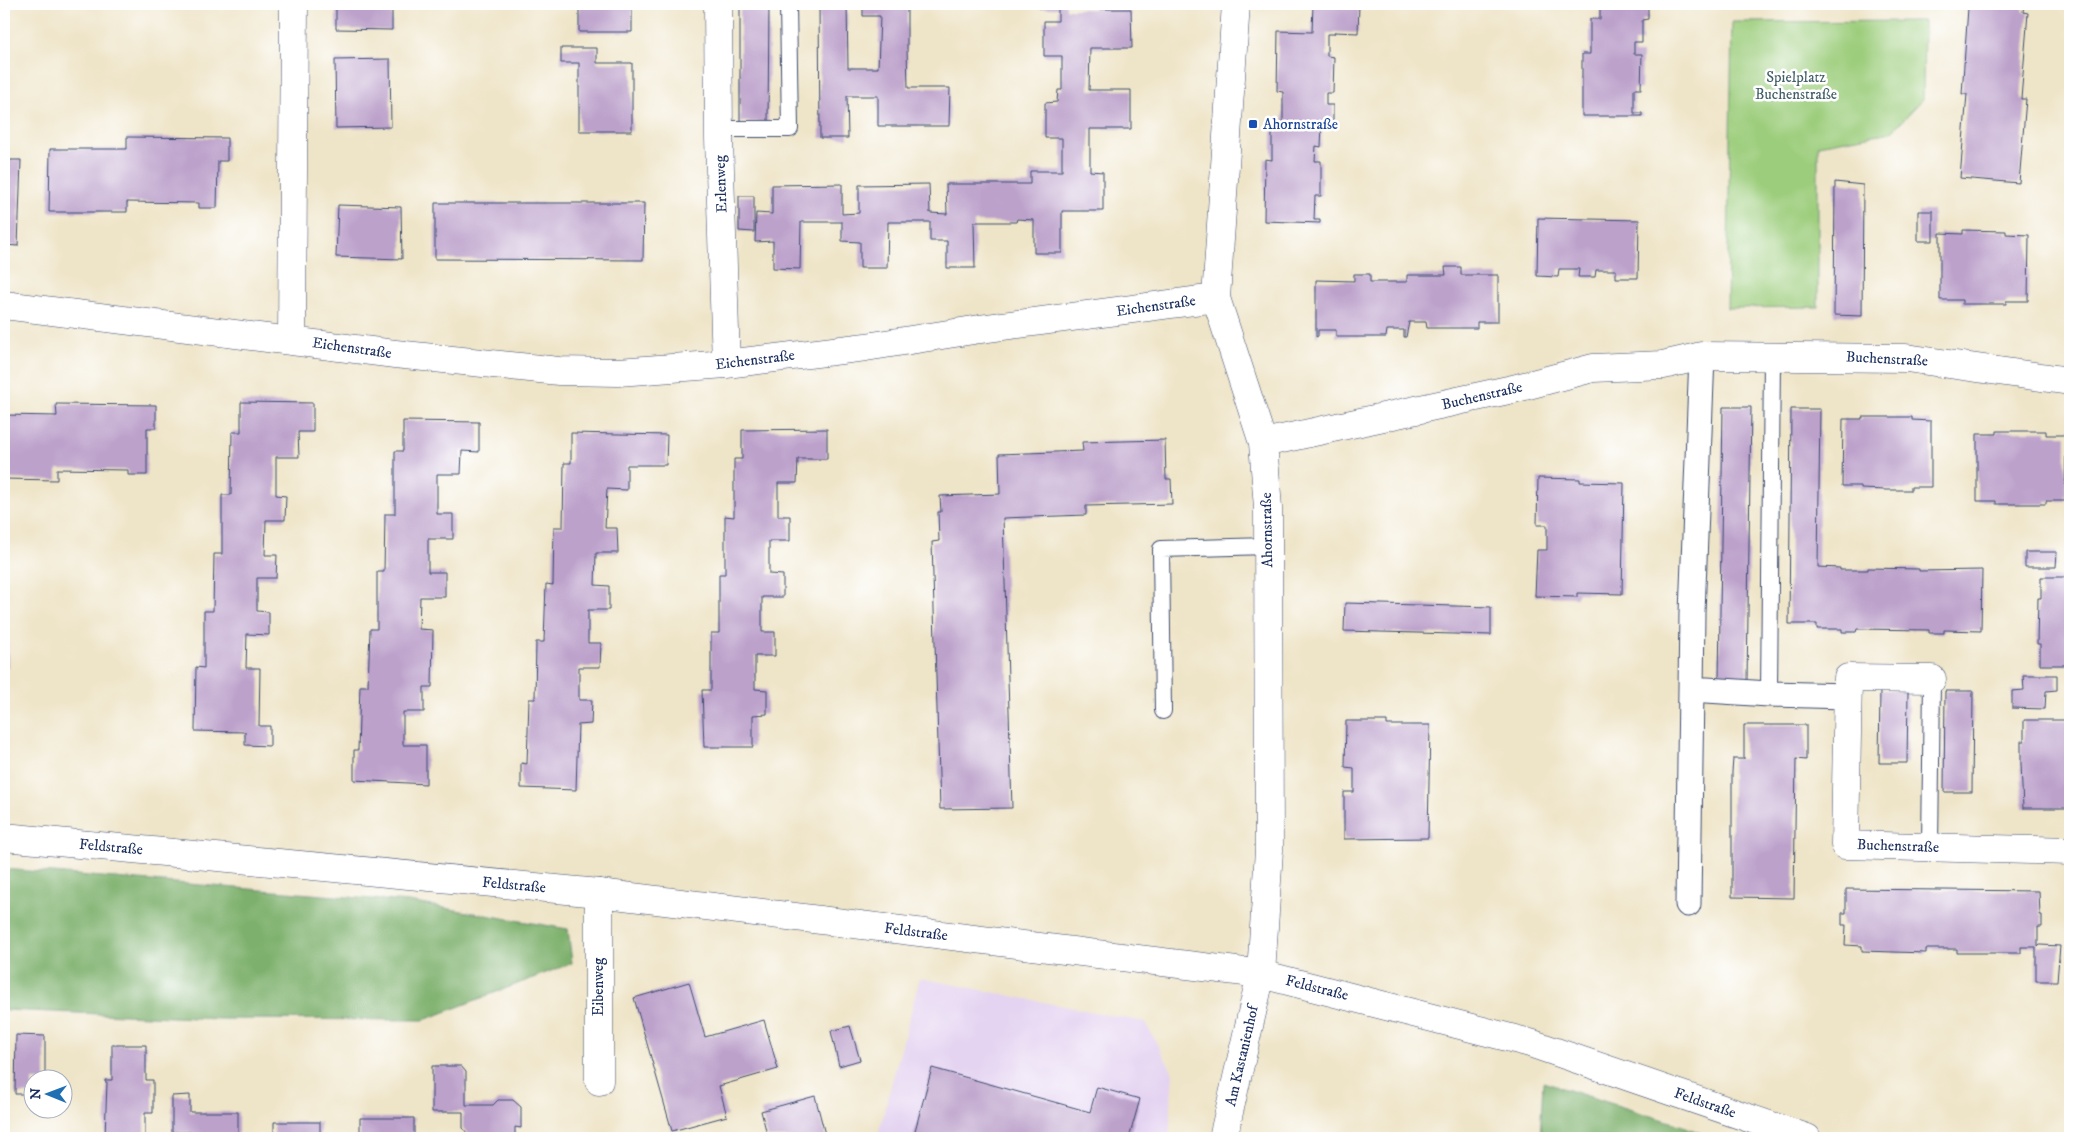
<svg xmlns="http://www.w3.org/2000/svg" width="2074" height="1142" font-family="'IM FELL DW Pica',serif">
<style>
.built{fill:#e4d3f1}
.green{fill:#9ccd7c;stroke:#5c7e6d}
.forest{fill:#7db06c;stroke:#4c7065}
.building{fill:#bca1cb}
.lines{fill:none;stroke-linecap:round;stroke-linejoin:round}
.service-casing{stroke:#3b4a6e;stroke-width:18}
.pedestrian-casing{stroke:#3b4a6e;stroke-width:27}
.minor-casing{stroke:#3b4a6e;stroke-width:29}
.secondary-casing{stroke:#3b4a6e;stroke-width:29}
.service{stroke:#fff;stroke-width:16}
.pedestrian{stroke:#fff;stroke-width:25}
.minor{stroke:#fff;stroke-width:28}
.secondary{stroke:#fff;stroke-width:28}
.transit-dot{fill:#1a4fb4;stroke:#fff;stroke-width:2}
.labels{text-anchor:middle;dominant-baseline:central;stroke-width:5;stroke-linejoin:round;paint-order:stroke}
.park-label{font-size:15px;fill:#425e67;stroke:#fff}
.transit-label{font-size:15px;fill:#164399;stroke:#fff;text-anchor:start}
.street-label{font-size:15px;fill:#1b2f5e;stroke:#fff}
</style>
<rect width="100%" height="100%" fill="#fff"/>
<filter id="ink" filterUnits="userSpaceOnUse"><feTurbulence type="fractalNoise" baseFrequency=".02" numOctaves="2"/><feDisplacementMap in="SourceGraphic" scale="10" xChannelSelector="R" yChannelSelector="G"/><feConvolveMatrix kernelMatrix="1 2 1 2 8 2 1 2 1" color-interpolation-filters="sRGB"/></filter>
<filter id="wash" filterUnits="userSpaceOnUse"><feTurbulence type="fractalNoise" baseFrequency=".0096" numOctaves="4" result="noise"/><feDisplacementMap in="SourceGraphic" scale="20" xChannelSelector="R" yChannelSelector="G"/><feGaussianBlur stdDeviation="1.12" result="paint"/><feColorMatrix in="noise" values="0 0 0 0 0 0 0 0 0 0 0 0 0 0 0 0 0 1.4 0 .05"/><feComposite in="paint" operator="in"/></filter>
<g filter="url(#wash)">
<rect width="100%" height="100%" fill="#eee4c7"/>
<path class="built" d="M 920,978 L 1145,1022 L 1173,1073 L 1169,1138 L 877,1138 Z"/>
<path class="green" d="M 1924,21 L 1923,99 L 1891,132 L 1818,145 L 1818,307 L 1727,308 L 1732,22 Z"/>
<path class="forest" d="M 4,869 L 409,902 L 568,929 L 572,963 L 424,1020 L 220,1019 L 4,1010 Z
M 1543,1082 L 1686,1127 L 1712,1138 L 1540,1138 Z"/>
<g id="blocks">
<path class="building" d="M 336,4 L 392,4 L 392,30 L 336,29 Z
M 579,4 L 632,4 L 632,32 L 579,32 Z
M 740,4 L 769,4 L 768,122 L 740,122 Z
M 819,4 L 847,4 L 848,68 L 878,68 L 880,16 L 863,16 L 863,4 L 950,4 L 950,7 L 907,7 L 907,49 L 908,88 L 950,88 L 949,126 L 878,126 L 878,96 L 847,96 L 848,138 L 820,138 Z
M 1039,4 L 1066,4 L 1066,9 L 1131,9 L 1132,48 L 1090,48 L 1089,90 L 1131,90 L 1131,129 L 1090,129 L 1090,171 L 1103,172 L 1103,211 L 1062,211 L 1062,253 L 1034,253 L 1034,220 L 1017,219 L 1016,222 L 974,222 L 975,268 L 947,268 L 947,241 L 930,241 L 930,222 L 888,222 L 887,268 L 860,268 L 860,242 L 842,241 L 842,222 L 801,222 L 800,269 L 773,268 L 773,241 L 755,242 L 756,213 L 772,214 L 772,185 L 842,184 L 842,214 L 859,213 L 859,185 L 929,184 L 930,213 L 947,214 L 946,184 L 1030,184 L 1030,171 L 1062,171 L 1062,138 L 1045,138 L 1045,103 L 1057,102 L 1058,90 L 1062,90 L 1062,56 L 1044,56 L 1044,21 L 1058,21 L 1058,8 L 1039,8 Z
M 1313,4 L 1359,5 L 1358,33 L 1335,32 L 1334,34 L 1327,34 L 1327,56 L 1334,57 L 1333,93 L 1326,93 L 1326,105 L 1333,105 L 1333,125 L 1322,125 L 1321,147 L 1316,146 L 1315,161 L 1321,161 L 1321,196 L 1315,196 L 1314,220 L 1320,220 L 1320,223 L 1264,221 L 1265,159 L 1272,160 L 1272,124 L 1283,124 L 1283,92 L 1277,91 L 1278,31 L 1312,32 Z
M 1600,4 L 1648,4 L 1648,19 L 1642,20 L 1642,42 L 1634,42 L 1634,54 L 1642,54 L 1641,89 L 1634,89 L 1634,113 L 1642,113 L 1642,116 L 1582,116 L 1582,54 L 1590,54 L 1590,19 L 1600,19 Z
M 1963,4 L 2024,4 L 2023,12 L 2028,13 L 2021,99 L 2026,99 L 2019,183 L 1960,178 L 1967,94 L 1962,94 L 1968,8 L 1963,7 Z
M 561,48 L 597,48 L 597,63 L 632,63 L 632,131 L 579,131 L 579,63 L 561,63 Z
M 390,59 L 391,127 L 336,128 L 335,60 Z
M 127,137 L 227,138 L 227,161 L 218,161 L 217,208 L 199,208 L 199,203 L 127,202 L 127,212 L 49,212 L 50,149 L 127,149 Z
M 4,160 L 21,160 L 18,246 L 4,245 Z
M 1835,182 L 1863,185 L 1862,316 L 1834,315 Z
M 739,196 L 754,196 L 754,232 L 739,231 Z
M 435,203 L 644,203 L 643,260 L 435,259 Z
M 338,205 L 401,207 L 402,259 L 336,257 Z
M 1918,211 L 1933,211 L 1933,241 L 1918,241 Z
M 1538,218 L 1639,220 L 1638,278 L 1616,278 L 1616,270 L 1596,270 L 1595,277 L 1578,277 L 1579,269 L 1559,269 L 1558,277 L 1537,276 Z
M 1963,230 L 2006,231 L 2006,234 L 2029,235 L 2028,301 L 2006,301 L 2006,304 L 1962,304 L 1962,300 L 1940,300 L 1940,233 L 1963,234 Z
M 1445,267 L 1461,267 L 1461,275 L 1498,275 L 1498,322 L 1477,322 L 1477,328 L 1427,328 L 1426,322 L 1409,322 L 1406,337 L 1404,337 L 1404,330 L 1387,330 L 1386,337 L 1336,337 L 1336,330 L 1318,330 L 1318,336 L 1316,337 L 1316,280 L 1354,281 L 1354,274 L 1370,274 L 1370,282 L 1407,282 L 1407,275 L 1446,275 Z
M 241,402 L 313,403 L 313,432 L 298,432 L 299,457 L 276,457 L 276,495 L 286,496 L 285,520 L 266,520 L 265,555 L 277,555 L 276,578 L 257,578 L 257,611 L 269,612 L 269,635 L 247,634 L 246,668 L 260,668 L 259,726 L 270,726 L 270,746 L 245,745 L 245,732 L 195,731 L 196,667 L 204,668 L 204,611 L 213,611 L 214,554 L 222,554 L 222,495 L 231,495 L 232,432 L 241,432 Z
M 56,404 L 156,405 L 156,428 L 147,428 L 147,475 L 128,475 L 128,470 L 57,469 L 57,480 L 4,479 L 4,415 L 57,416 Z
M 1723,407 L 1751,407 L 1747,681 L 1719,681 Z
M 1791,409 L 1820,409 L 1818,567 L 1840,568 L 1840,570 L 1868,570 L 1868,568 L 1919,569 L 1919,571 L 1982,570 L 1981,631 L 1944,630 L 1944,633 L 1929,633 L 1929,630 L 1857,629 L 1856,632 L 1842,632 L 1842,629 L 1817,629 L 1817,624 L 1789,624 Z
M 1862,417 L 1912,417 L 1912,420 L 1931,421 L 1931,487 L 1911,487 L 1911,490 L 1886,490 L 1861,489 L 1861,486 L 1842,486 L 1843,419 L 1862,419 Z
M 403,421 L 479,422 L 479,452 L 462,451 L 461,474 L 437,474 L 437,514 L 453,514 L 453,539 L 428,539 L 428,572 L 445,572 L 445,597 L 420,597 L 419,629 L 433,630 L 432,687 L 424,687 L 424,712 L 403,712 L 403,745 L 426,745 L 426,784 L 354,780 L 354,750 L 358,750 L 360,686 L 368,686 L 370,629 L 377,629 L 377,572 L 384,572 L 385,514 L 395,514 L 395,451 L 403,451 Z
M 827,429 L 827,459 L 798,459 L 797,483 L 778,483 L 778,516 L 790,516 L 790,541 L 769,541 L 769,574 L 783,575 L 783,597 L 762,597 L 762,632 L 775,632 L 775,656 L 755,656 L 755,689 L 767,690 L 767,714 L 753,715 L 753,747 L 704,747 L 702,690 L 711,690 L 711,633 L 719,633 L 719,574 L 725,574 L 725,516 L 734,517 L 734,459 L 742,459 L 742,430 Z
M 1997,431 L 2046,431 L 2046,435 L 2066,435 L 2065,501 L 2046,501 L 2046,504 L 1996,504 L 1996,501 L 1977,501 L 1977,434 L 1997,434 Z
M 571,433 L 667,435 L 666,465 L 627,465 L 627,490 L 607,489 L 605,528 L 617,528 L 618,553 L 596,553 L 595,585 L 609,586 L 609,610 L 588,610 L 588,643 L 601,643 L 600,667 L 579,667 L 579,700 L 592,700 L 591,724 L 578,725 L 576,790 L 521,788 L 521,763 L 527,764 L 529,699 L 535,699 L 536,642 L 544,642 L 546,584 L 553,585 L 554,527 L 563,527 L 564,463 L 571,463 Z
M 1165,440 L 1166,479 L 1171,479 L 1172,504 L 1086,506 L 1086,515 L 1003,518 L 1012,808 L 940,809 L 932,542 L 939,541 L 938,512 L 941,512 L 940,496 L 1000,494 L 999,454 L 1083,451 L 1082,442 Z
M 1538,478 L 1580,479 L 1580,482 L 1624,483 L 1622,594 L 1577,593 L 1577,597 L 1535,596 L 1537,550 L 1547,550 L 1547,525 L 1537,525 Z
M 2025,552 L 2057,552 L 2056,567 L 2025,567 Z
M 2041,577 L 2070,577 L 2070,665 L 2040,665 L 2040,644 L 2037,644 L 2038,598 L 2041,598 Z
M 4,588 L 6,588 L 8,667 L 4,668 Z
M 1345,603 L 1491,607 L 1491,635 L 1344,631 Z
M 2023,675 L 2057,675 L 2057,690 L 2046,691 L 2045,709 L 2012,708 L 2012,691 L 2024,690 Z
M 1880,690 L 1908,691 L 1907,763 L 1879,763 Z
M 1945,691 L 1973,691 L 1972,792 L 1944,792 Z
M 2024,720 L 2070,720 L 2070,808 L 2023,808 L 2021,764 L 2021,741 L 2024,741 Z
M 1346,721 L 1387,721 L 1387,725 L 1430,725 L 1428,838 L 1344,839 L 1344,792 L 1354,792 L 1354,768 L 1345,767 Z
M 1744,725 L 1806,725 L 1806,760 L 1796,759 L 1794,898 L 1732,897 L 1732,772 L 1733,759 L 1744,759 Z
M 1846,889 L 2039,891 L 2040,915 L 2042,915 L 2042,927 L 2038,927 L 2038,947 L 2040,945 L 2060,946 L 2057,981 L 2036,981 L 2036,947 L 2021,947 L 2021,953 L 1957,953 L 1957,949 L 1926,949 L 1926,953 L 1862,951 L 1862,946 L 1845,945 L 1846,925 L 1842,925 L 1842,913 L 1846,913 Z
M 689,982 L 705,1037 L 764,1020 L 778,1069 L 719,1086 L 727,1116 L 672,1131 L 634,998 Z
M 850,1026 L 860,1060 L 839,1066 L 831,1031 Z
M 16,1035 L 45,1036 L 45,1080 L 32,1080 L 32,1094 L 15,1094 Z
M 112,1045 L 146,1045 L 146,1080 L 153,1080 L 153,1113 L 145,1113 L 145,1136 L 105,1136 L 107,1082 L 105,1082 L 105,1080 L 112,1080 Z
M 432,1066 L 461,1066 L 466,1072 L 466,1105 L 493,1105 L 498,1100 L 513,1100 L 521,1107 L 521,1128 L 515,1127 L 515,1138 L 467,1138 L 467,1133 L 463,1128 L 463,1112 L 432,1112 Z
M 932,1068 L 1090,1112 L 1097,1087 L 1140,1099 L 1129,1138 L 913,1138 Z
M 190,1095 L 190,1112 L 238,1112 L 238,1138 L 190,1138 L 190,1132 L 172,1132 L 172,1096 Z
M 815,1096 L 826,1138 L 768,1138 L 761,1111 Z
M 360,1118 L 414,1118 L 414,1138 L 360,1138 Z
M 274,1122 L 320,1122 L 320,1138 L 274,1138 Z"/>
</g>
</g>
<g filter="url(#ink)">
<use href="#blocks" fill-opacity="0" stroke="#3b4a6e" stroke-width="1"/>
<g class="lines">
<defs>
<path id="service" d="M 720,129 L 790,129 L 788,4
M 1769,694 L 1772,356
M 1163,711 L 1161,549 L 1268,546
M 1930,847 L 1932,679"/>
<path id="pedestrian" d="M 1702,356 L 1692,613 L 1691,689 L 1769,694 L 1847,696
M 1688,904 L 1691,689"/>
<path id="minor" d="M 718,4 L 719,138 L 726,364
M 4,305 L 395,354 L 559,371 L 618,372 L 726,364 L 866,347 L 980,329 L 1216,298
M 292,340 L 294,4
M 1263,443 L 1513,389 L 1593,368 L 1663,365 L 1702,356 L 1906,358 L 2070,381
M 1932,679 L 1848,678 L 1845,845 L 2070,851
M 599,893 L 599,1081
M 1223,1138 L 1261,974 L 1269,850 L 1268,508 L 1263,443 L 1216,298 L 1236,4"/>
<path id="secondary" d="M 4,837 L 599,893 L 1261,974 L 1530,1043 L 1807,1138"/>
</defs>
<use href="#service" class="service-casing"/>
<use href="#pedestrian" class="pedestrian-casing"/>
<use href="#minor" class="minor-casing"/>
<use href="#secondary" class="secondary-casing"/>
<use href="#service" class="service"/>
<use href="#pedestrian" class="pedestrian"/>
<use href="#minor" class="minor"/>
<use href="#secondary" class="secondary"/>
</g>
</g>
<rect class="transit-dot" x="1248" y="119" width="10" height="10" rx="2.5"/>
<g class="labels">
<g class="park-label">
<text x="1796" y="77">Spielplatz<tspan x="1796" dy="17">Buchenstraße</tspan></text>
</g>
<g class="transit-label">
<text x="1263" y="124">Ahornstraße</text>
</g>
<g class="street-label">
<text transform="translate(721 184) rotate(-92)">Erlenweg</text>
<text transform="translate(1156 306) rotate(-8)">Eichenstraße</text>
<text transform="translate(352 348) rotate(8)">Eichenstraße</text>
<text transform="translate(1887 359) rotate(3)">Buchenstraße</text>
<text transform="translate(755 360) rotate(-7)">Eichenstraße</text>
<text transform="translate(1482 396) rotate(-13)">Buchenstraße</text>
<text transform="translate(1267 530) rotate(-91)">Ahornstraße</text>
<text transform="translate(1898 846) rotate(2)">Buchenstraße</text>
<text transform="translate(111 847) rotate(5)">Feldstraße</text>
<text transform="translate(514 885) rotate(5)">Feldstraße</text>
<text transform="translate(916 932) rotate(7)">Feldstraße</text>
<text transform="translate(598 987) rotate(-90)">Eibenweg</text>
<text transform="translate(1317 988) rotate(14)">Feldstraße</text>
<text transform="translate(1242 1056) rotate(-77)">Am Kastanienhof</text>
<text transform="translate(1705 1103) rotate(19)">Feldstraße</text>
</g>
</g>
<rect width="2074" height="1142" fill="none" stroke="#fff" stroke-width="20"/>
<g transform="translate(48 1094) rotate(271)"><circle r="24" fill="#ffffff" stroke="#a4acbf"/>
<path d="M0-4L9 19L0 12L-9 19Z" fill="#1f6fb2"/>
<text y="-8" font-size="14" font-weight="bold" text-anchor="middle" fill="#1b2f5e">N</text>
</g>
</svg>
